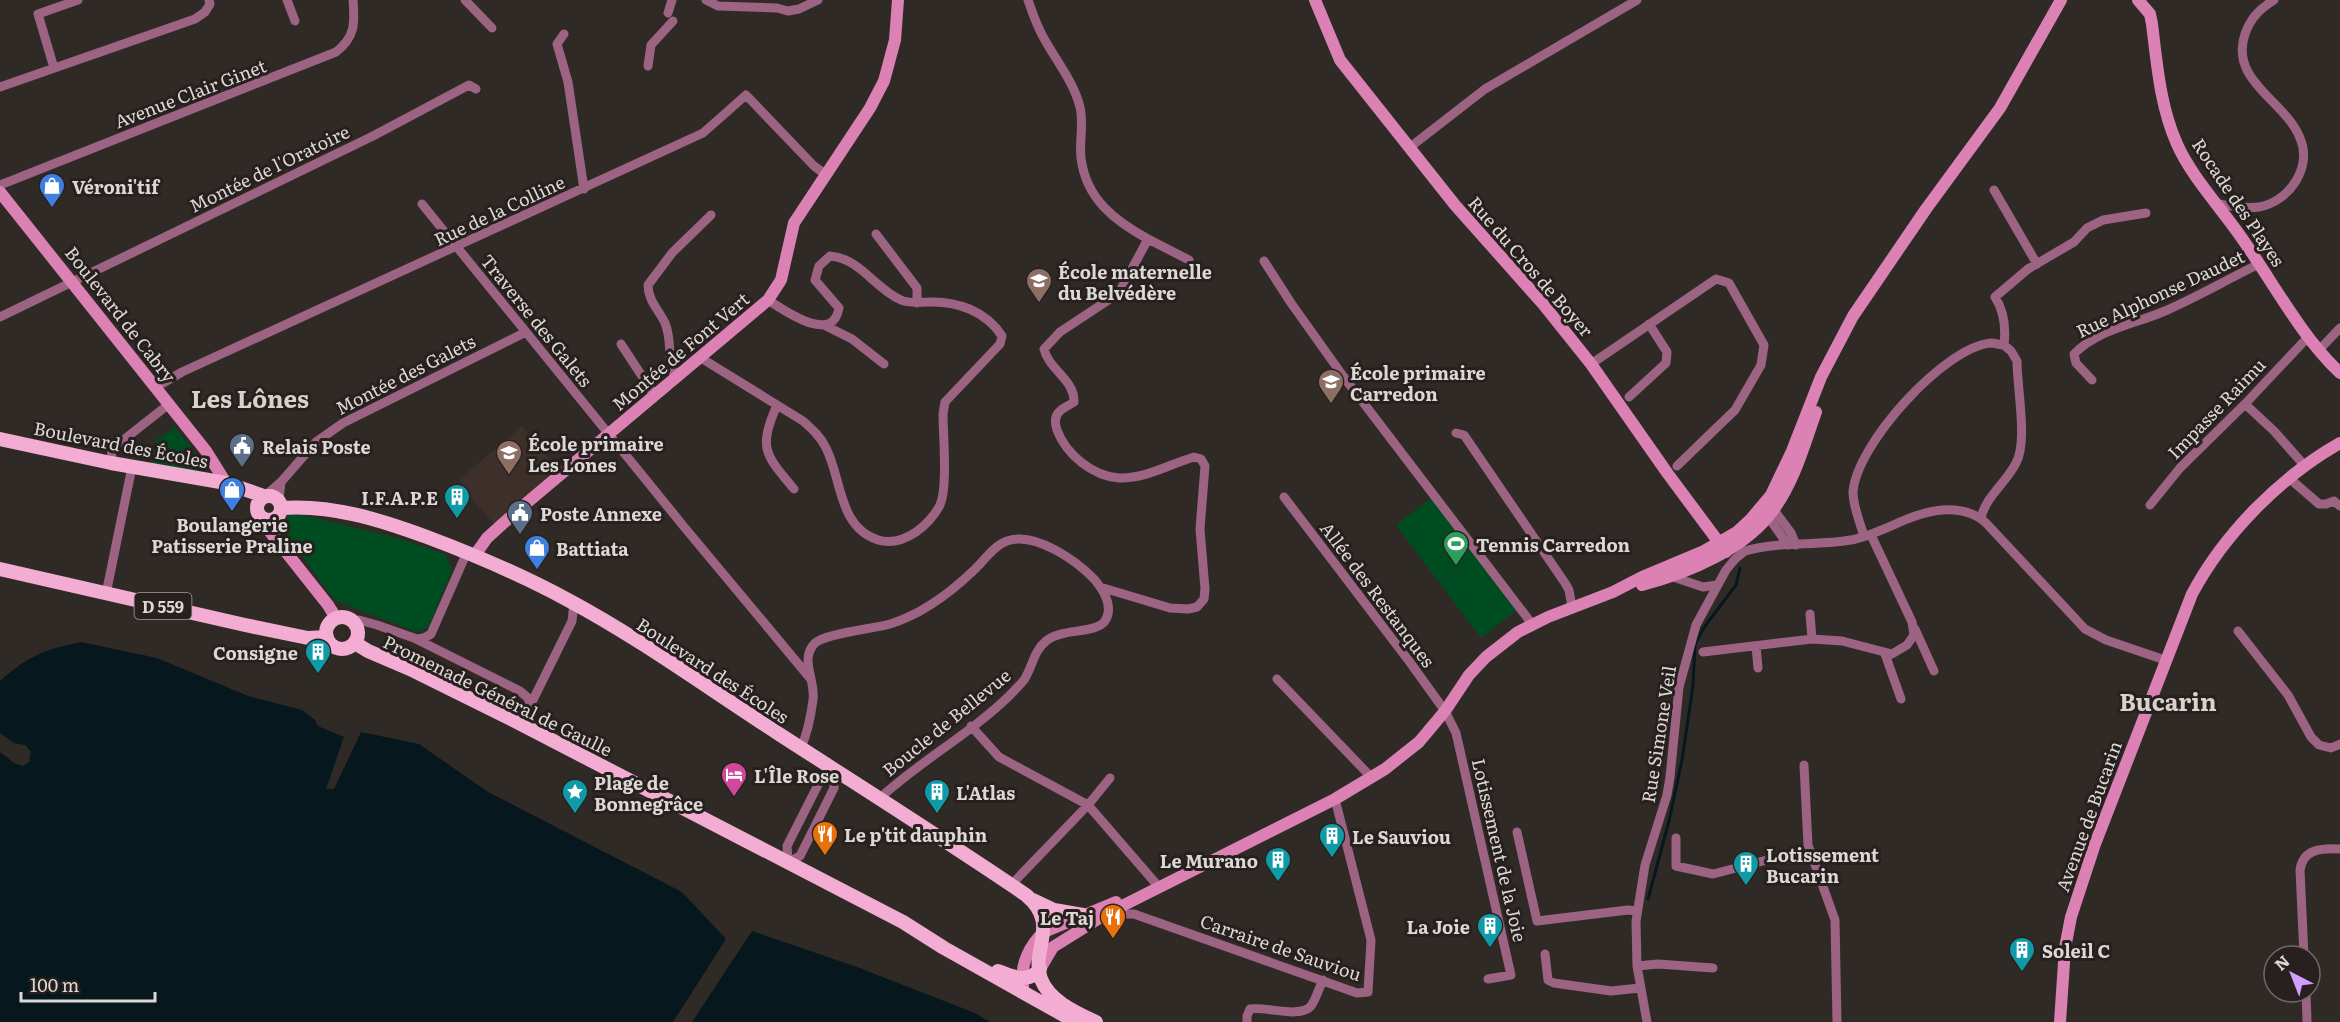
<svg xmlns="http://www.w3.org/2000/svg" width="2340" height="1022" font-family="Literata,serif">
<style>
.built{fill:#3d302b}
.green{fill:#004c21}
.water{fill:#06171d}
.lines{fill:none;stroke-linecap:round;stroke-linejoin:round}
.stream{stroke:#06171d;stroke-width:3}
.street{stroke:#9c6382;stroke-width:9}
.secondary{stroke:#dc81b4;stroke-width:12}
.primary{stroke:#f3acd2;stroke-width:14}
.labels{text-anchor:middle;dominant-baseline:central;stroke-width:6;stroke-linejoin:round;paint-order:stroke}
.shield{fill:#27201e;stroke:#a6a19f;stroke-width:1.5}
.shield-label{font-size:16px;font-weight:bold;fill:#dcd8d6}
.street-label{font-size:18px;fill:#dcd8d6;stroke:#27201e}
.poi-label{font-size:18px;font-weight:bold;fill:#dcd8d6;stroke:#27201e;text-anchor:start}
.district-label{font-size:24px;font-weight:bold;fill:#dad1cd;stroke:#27201e}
</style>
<rect width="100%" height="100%" fill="#302a27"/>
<path class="built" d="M 522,426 L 559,472 L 495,525 L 461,486 L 463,484 L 459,480 Z"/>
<path class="green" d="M 175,427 L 202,461 L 202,467 L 199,472 L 151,464 L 155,441 Z
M 1431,498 L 1517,610 L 1481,638 L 1396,525 Z
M 299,514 L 401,539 L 445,554 L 452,570 L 429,626 L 419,632 L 414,631 L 337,601 L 331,596 L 282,527 L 288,515 Z"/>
<path class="water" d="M 81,642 L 157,658 L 248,696 L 302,710 L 315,720 L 318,726 L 344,737 L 326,789 L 334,789 L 361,732 L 419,744 L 488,792 L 682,892 L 726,939 L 673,1022 L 0,1022 L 0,752 L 14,763 L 23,766 L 29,762 L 31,752 L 25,745 L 14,743 L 0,733 L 0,681 C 29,655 44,650 81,642 Z
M 752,931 L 857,967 L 975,1013 L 990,1022 L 692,1022 Z"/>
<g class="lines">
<path class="stream" d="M 1648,899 L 1669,821 L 1682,760 L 1693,686 L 1695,644 L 1705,626 L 1736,585 L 1740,568"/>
<path class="street" d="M 287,0 L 295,21
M 465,0 L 492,28
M 706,0 L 718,6 L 777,8 L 788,11 L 799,9 L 818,0
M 1028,0 C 1033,15 1038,29 1046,42 C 1058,63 1074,83 1080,107 C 1084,124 1079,141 1081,158 C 1086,199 1115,221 1148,239 L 1119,293 L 1060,332 L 1044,349 C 1049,370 1075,380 1074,402 C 1070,405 1062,408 1059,412 C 1054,417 1055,424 1057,430 C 1066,454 1092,476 1119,478 C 1145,479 1170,464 1194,457 L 1201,459 L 1205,466 L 1200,529 L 1205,589 L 1204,599 L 1197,607 L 1188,609 L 1170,608 L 1100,587
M 668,13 L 672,0
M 564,34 L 557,44 L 568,82 L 584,189
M 648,66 L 651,45 L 673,21
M 54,68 L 38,14 L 78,0
M 0,87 L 195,19 L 205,12 L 210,4 L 209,0
M 1409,148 L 1485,89 L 1637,0
M 0,185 L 336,52 C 355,37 355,24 353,0
M 1994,190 L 2037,264
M 422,204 L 685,528 L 810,678
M 2218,204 C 2231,206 2246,209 2259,207 C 2289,202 2313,167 2300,138 C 2285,100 2229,81 2245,34 C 2251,17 2260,9 2274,0
M 876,234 L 917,288 L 917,303
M 1148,239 L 1189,260
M 1264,261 L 1291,303 L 1343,376 L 1532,624
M 0,317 L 373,136 L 469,85 L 476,89
M 824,325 L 852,339 L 884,364
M 621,344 L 655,396
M 2319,350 L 2340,328
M 701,358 L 803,421 C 812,429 821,437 826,448 C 842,479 838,527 878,540 C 891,544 904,540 916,532 C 925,526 935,515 940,505 C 948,487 943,435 943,414 L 945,402 L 1000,344 L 1002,336 C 986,311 957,301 929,302 C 919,302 910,304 901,300 C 875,289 860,258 830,256 L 819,266 L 815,280 L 839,308 C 833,345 785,311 768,300
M 1591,364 L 1716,279 L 1729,283 L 1764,345 L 1761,365 L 1735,410 L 1677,466
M 676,379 C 666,359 673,342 665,323 C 659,310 648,301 648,285 L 672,253 L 711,215
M 2092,380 L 2076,363 L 2074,354 C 2097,330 2135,324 2165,311 C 2197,297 2228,279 2259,264
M 156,387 L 182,372 L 703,133 L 746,95 L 814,166 L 825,174
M 1629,397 L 1666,363 L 1667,352 L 1649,324
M 2245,404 L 2274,431 L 2304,465
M 777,405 C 758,449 765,454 794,489
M 1456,433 L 1464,435 L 1565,583 L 1569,590 L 1572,607
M 111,463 L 112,449 L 169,404
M 2289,478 L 2319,504 L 2326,504 L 2334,501 L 2340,506
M 266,495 L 281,482 L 316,442 L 343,423 L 526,332
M 1284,497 L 1409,661 L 1445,711 L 1456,733 L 1511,975 L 1488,979
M 279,500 L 281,482
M 2150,505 L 2180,468 L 2245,404 L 2308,337
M 1768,510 L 1774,510 L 1791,533 L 1796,545
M 1768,512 L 1768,517 L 1788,545
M 1981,518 C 1986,496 2006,483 2016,463 C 2028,442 2017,388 2017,361 L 2011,351 L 2004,345
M 1864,536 C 1860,523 1853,506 1853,492 C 1856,445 1944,347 1991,343 C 1995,343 2000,345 2004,345 C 2006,328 2004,311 1995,297 L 2028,269 L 2074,242 L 2087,228 L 2103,220 L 2146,213
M 1670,576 L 1703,587 L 1717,585
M 106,594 L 132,467
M 1810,614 L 1812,639
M 355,623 L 359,620 L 377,625 L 414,638 L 520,691 L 528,698 L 530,706 L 525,715 L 513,720
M 1915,629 L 1934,671
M 2238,631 L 2288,695 L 2311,737 L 2319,745 L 2331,748 L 2340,744
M 416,639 L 424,638 L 431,634 L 467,552
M 1756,646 L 1758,668
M 1703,652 L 1812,639 L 1842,641 L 1892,654 L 1907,645 L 1914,635 L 1912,622 L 1871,535
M 1885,654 L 1901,699
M 1277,679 L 1372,778
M 530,706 L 572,621 L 574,603
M 971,726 L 999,757 L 1088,805 L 1158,886
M 801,748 C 807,734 811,715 813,700 C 816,681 799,659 815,643 C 826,633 873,629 890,624 C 922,614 949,594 973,571 C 984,561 993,546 1007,541 C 1035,531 1077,561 1095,580 C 1104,591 1114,607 1105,621 C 1096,634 1061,628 1046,641 C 1033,652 1033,666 1024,680 C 1020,685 1014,691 1009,696 C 970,734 920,761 880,798
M 1804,765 L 1808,845 L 1835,920 L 1837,1022
M 822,777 L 830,777 L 834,781 L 834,788 L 800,856 L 788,862 L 787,846 Z
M 1517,832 L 1537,921 L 1628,910 L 1637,911
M 1676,838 L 1676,866 L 1713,874 L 1767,860 L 1788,859 L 1810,854
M 1011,885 L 1088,805 L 1110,778
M 1107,914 L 1134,914 L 1357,993 L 1368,992 L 1371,940 L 1335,799
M 1545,954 L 1548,980 L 1554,983 L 1611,991 L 1640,988
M 2304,956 L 2300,870 C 2303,849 2321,848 2340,849
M 1637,966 L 1658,964 L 1713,968
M 2306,992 L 2307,1022
M 1247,1022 L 1247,1016 L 1250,1009 C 1266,1006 1300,1019 1311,1006 C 1316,999 1319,988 1323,980
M 1647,1022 L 1637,966 L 1636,921 L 1645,865 L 1667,795 L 1670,777 L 1679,687 L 1696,625 L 1726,570 L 1735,559 L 1745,551 C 1779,541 1816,546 1851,540 C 1882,534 1911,512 1943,510 C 1960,509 1974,512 1986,523 L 2085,629 L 2106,640 L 2165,660"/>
<path class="secondary" d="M 1315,0 L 1340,60 L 1455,205 L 1543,304 L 1591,364 L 1668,474 L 1726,552
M 2138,0 L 2150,14 L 2152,24 C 2157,64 2160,106 2177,144 C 2191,176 2221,208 2241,237 C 2273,282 2300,335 2340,373
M 0,192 L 206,451 L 226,483
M 263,518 L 267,528 L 328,605 L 336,618
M 273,536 L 277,517
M 475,555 L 487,538 L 517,511 L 768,300 L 781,280 L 794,223 L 870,108 L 884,81 L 895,40 L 898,0
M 1642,585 C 1688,573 1746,549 1774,509 C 1795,480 1804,445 1816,412
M 1040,969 L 1053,947 L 1106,914 L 1335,799 L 1385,769 L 1419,742 L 1445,711 L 1469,675 L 1486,657 L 1518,632 L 1548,617 L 1613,592 L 1642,577 L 1704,551 L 1737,532 L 1750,520 L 1771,495 L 1792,451 L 1821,377 L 1853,316 L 1926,209 L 2000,108 L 2061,0
M 1023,986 C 1020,965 1029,946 1044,932 L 1116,902
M 2060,1022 L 2065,948 L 2071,917 L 2095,844 L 2192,594 C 2224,534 2280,477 2340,443"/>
<path class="primary" d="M 0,439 L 111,463 L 226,483 L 264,496
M257 508a12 12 0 1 1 24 0a12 12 0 1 1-24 0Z
M 281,508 C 331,504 381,520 427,537 C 475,555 522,575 568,600 C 641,639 709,689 779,734 C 861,787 945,840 1026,895 C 1061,924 1030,950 1041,979 C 1049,1001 1077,1013 1096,1022
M 0,569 L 245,625 L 308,638 L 327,637
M326 633a16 16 0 1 1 32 0a16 16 0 1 1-32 0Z
M 355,643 L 368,651 L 410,669 L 513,720 L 903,922 L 944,948 L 1076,1022
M 1033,900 L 1054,910 L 1083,915
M 998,971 C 1013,977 1029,984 1040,969"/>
</g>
<defs>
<symbol id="shop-pin" viewBox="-11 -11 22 30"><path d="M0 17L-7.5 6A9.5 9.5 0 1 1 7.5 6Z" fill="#3f7fe0" stroke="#27201e"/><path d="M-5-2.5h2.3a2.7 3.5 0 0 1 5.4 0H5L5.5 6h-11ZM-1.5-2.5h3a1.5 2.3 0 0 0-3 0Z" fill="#fff"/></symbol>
<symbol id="school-pin" viewBox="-11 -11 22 30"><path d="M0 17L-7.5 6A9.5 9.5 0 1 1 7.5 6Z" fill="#8d6e63" stroke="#27201e"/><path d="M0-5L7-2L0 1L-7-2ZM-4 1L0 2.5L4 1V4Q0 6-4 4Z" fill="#fff"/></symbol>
<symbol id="civic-pin" viewBox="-11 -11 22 30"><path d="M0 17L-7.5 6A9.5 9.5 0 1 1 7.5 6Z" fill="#5c6f8a" stroke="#27201e"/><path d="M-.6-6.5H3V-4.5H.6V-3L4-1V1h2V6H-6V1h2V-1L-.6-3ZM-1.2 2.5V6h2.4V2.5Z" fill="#fff"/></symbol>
<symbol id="building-pin" viewBox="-11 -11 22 30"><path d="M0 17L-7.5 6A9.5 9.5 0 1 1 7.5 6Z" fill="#0f9aa8" stroke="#27201e"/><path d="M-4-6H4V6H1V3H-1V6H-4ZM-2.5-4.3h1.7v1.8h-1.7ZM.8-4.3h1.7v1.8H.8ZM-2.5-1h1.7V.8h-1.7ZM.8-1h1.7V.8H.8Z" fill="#fff"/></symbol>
<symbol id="stadium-pin" viewBox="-11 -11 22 30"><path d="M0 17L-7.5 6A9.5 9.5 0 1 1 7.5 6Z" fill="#2e9e5b" stroke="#27201e"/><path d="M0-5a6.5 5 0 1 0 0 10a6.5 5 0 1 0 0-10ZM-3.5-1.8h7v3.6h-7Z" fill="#fff"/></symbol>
<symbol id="hotel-pin" viewBox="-11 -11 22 30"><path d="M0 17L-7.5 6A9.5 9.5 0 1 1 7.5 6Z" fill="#d1479c" stroke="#27201e"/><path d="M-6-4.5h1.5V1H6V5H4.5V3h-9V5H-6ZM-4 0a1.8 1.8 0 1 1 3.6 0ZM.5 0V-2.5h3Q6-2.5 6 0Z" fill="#fff"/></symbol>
<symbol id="sight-pin" viewBox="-11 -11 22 30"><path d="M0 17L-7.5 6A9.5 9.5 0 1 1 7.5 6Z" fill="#0f9aa8" stroke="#27201e"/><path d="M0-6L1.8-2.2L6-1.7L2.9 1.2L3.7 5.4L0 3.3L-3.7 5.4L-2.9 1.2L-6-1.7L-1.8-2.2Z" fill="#fff"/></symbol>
<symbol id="restaurant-pin" viewBox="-11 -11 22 30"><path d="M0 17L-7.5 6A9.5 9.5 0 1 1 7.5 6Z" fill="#e8710a" stroke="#27201e"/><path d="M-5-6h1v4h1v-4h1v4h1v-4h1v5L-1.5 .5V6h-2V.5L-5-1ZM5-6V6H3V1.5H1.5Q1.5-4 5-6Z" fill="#fff"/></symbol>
</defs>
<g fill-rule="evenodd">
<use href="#shop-pin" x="37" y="171" width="30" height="40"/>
<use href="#school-pin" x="1024" y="266" width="30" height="40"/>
<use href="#school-pin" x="1316" y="367" width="30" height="40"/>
<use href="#civic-pin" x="227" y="431" width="30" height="40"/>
<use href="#school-pin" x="494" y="438" width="30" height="40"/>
<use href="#shop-pin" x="217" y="475" width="30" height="40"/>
<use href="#building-pin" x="442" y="482" width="30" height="40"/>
<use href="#civic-pin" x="505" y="498" width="30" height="40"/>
<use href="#stadium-pin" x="1441" y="529" width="30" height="40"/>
<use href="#shop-pin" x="522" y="533" width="30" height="40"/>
<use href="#building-pin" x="303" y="637" width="30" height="40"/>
<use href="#hotel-pin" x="719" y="760" width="30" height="40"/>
<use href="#sight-pin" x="560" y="777" width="30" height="40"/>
<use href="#building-pin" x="922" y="777" width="30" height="40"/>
<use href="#restaurant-pin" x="810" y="819" width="30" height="40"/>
<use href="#building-pin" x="1317" y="821" width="30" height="40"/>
<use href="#building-pin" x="1263" y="845" width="30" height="40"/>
<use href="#building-pin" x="1731" y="849" width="30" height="40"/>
<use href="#restaurant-pin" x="1098" y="902" width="30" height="40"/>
<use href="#building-pin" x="1475" y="911" width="30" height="40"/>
<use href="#building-pin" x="2007" y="935" width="30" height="40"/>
</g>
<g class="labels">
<rect class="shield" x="134.5" y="593" width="57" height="26" rx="4.5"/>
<g class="shield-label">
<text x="163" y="606">D 559</text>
</g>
<g class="street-label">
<text transform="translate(190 93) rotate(-21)">Avenue Clair Ginet</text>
<text transform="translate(269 168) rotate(-26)">Montée de l'Oratoire</text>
<text transform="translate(2239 202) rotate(56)">Rocade des Playes</text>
<text transform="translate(499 210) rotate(-25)">Rue de la Colline</text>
<text transform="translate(1531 266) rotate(49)">Rue du Cros de Boyer</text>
<text transform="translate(2160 293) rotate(-25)">Rue Alphonse Daudet</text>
<text transform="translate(121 314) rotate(52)">Boulevard de Cabry</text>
<text transform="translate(537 320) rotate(51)">Traverse des Galets</text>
<text transform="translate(680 351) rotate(-40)">Montée de Font Vert</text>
<text transform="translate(405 374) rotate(-27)">Montée des Galets</text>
<text transform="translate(2216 408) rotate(-46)">Impasse Raimu</text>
<text transform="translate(121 444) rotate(11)">Boulevard des Écoles</text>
<text transform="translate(1378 594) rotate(53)">Allée des Restanques</text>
<text transform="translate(713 670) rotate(33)">Boulevard des Écoles</text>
<text transform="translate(498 695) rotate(26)">Promenade Général de Gaulle</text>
<text transform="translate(946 722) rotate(-39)">Boucle de Bellevue</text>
<text transform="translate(1658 734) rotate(-81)">Rue Simone Veil</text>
<text transform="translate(2088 816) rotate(-70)">Avenue de Bucarin</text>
<text transform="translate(1500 850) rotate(77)">Lotissement de la Joie</text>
<text transform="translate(1281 947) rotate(19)">Carraire de Sauviou</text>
</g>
<g class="poi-label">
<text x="72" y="186">Véroni'tif</text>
<text x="1058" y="271">École maternelle<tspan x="1058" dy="21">du Belvédère</tspan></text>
<text x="1350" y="372">École primaire<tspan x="1350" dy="21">Carredon</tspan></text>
<text x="528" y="443">École primaire<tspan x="528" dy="21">Les Lones</tspan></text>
<text x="262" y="446">Relais Poste</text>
<text x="438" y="497" text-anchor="end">I.F.A.P.E</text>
<text x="540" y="513">Poste Annexe</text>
<text x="232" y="524" text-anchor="middle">Boulangerie<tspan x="232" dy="21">Patisserie Praline</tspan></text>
<text x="1476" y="544">Tennis Carredon</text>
<text x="556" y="548">Battiata</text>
<text x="298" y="652" text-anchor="end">Consigne</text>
<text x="754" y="775">L'Île Rose</text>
<text x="594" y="782">Plage de<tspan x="594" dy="21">Bonnegrâce</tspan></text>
<text x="956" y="792">L'Atlas</text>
<text x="844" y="834">Le p'tit dauphin</text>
<text x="1352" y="836">Le Sauviou</text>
<text x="1766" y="854">Lotissement<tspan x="1766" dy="21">Bucarin</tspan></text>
<text x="1258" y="860" text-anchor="end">Le Murano</text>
<text x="1094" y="917" text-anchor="end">Le Taj</text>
<text x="1470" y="926" text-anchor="end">La Joie</text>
<text x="2042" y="950">Soleil C</text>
</g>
<g class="district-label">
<text x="250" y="397">Les Lônes</text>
<text x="2168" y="700">Bucarin</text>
</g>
</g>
<g transform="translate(2292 974) rotate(318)"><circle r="28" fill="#27201e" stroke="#6f6a68" stroke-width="1.5"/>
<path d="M0-4.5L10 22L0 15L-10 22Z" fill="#d19dfe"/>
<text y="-9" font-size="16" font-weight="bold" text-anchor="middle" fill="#dcd8d6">N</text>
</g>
<path d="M21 992v9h134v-9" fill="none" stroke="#dcd8d6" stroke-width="3"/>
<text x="30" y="992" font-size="18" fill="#dcd8d6" stroke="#27201e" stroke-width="4.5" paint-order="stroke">100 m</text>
</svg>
